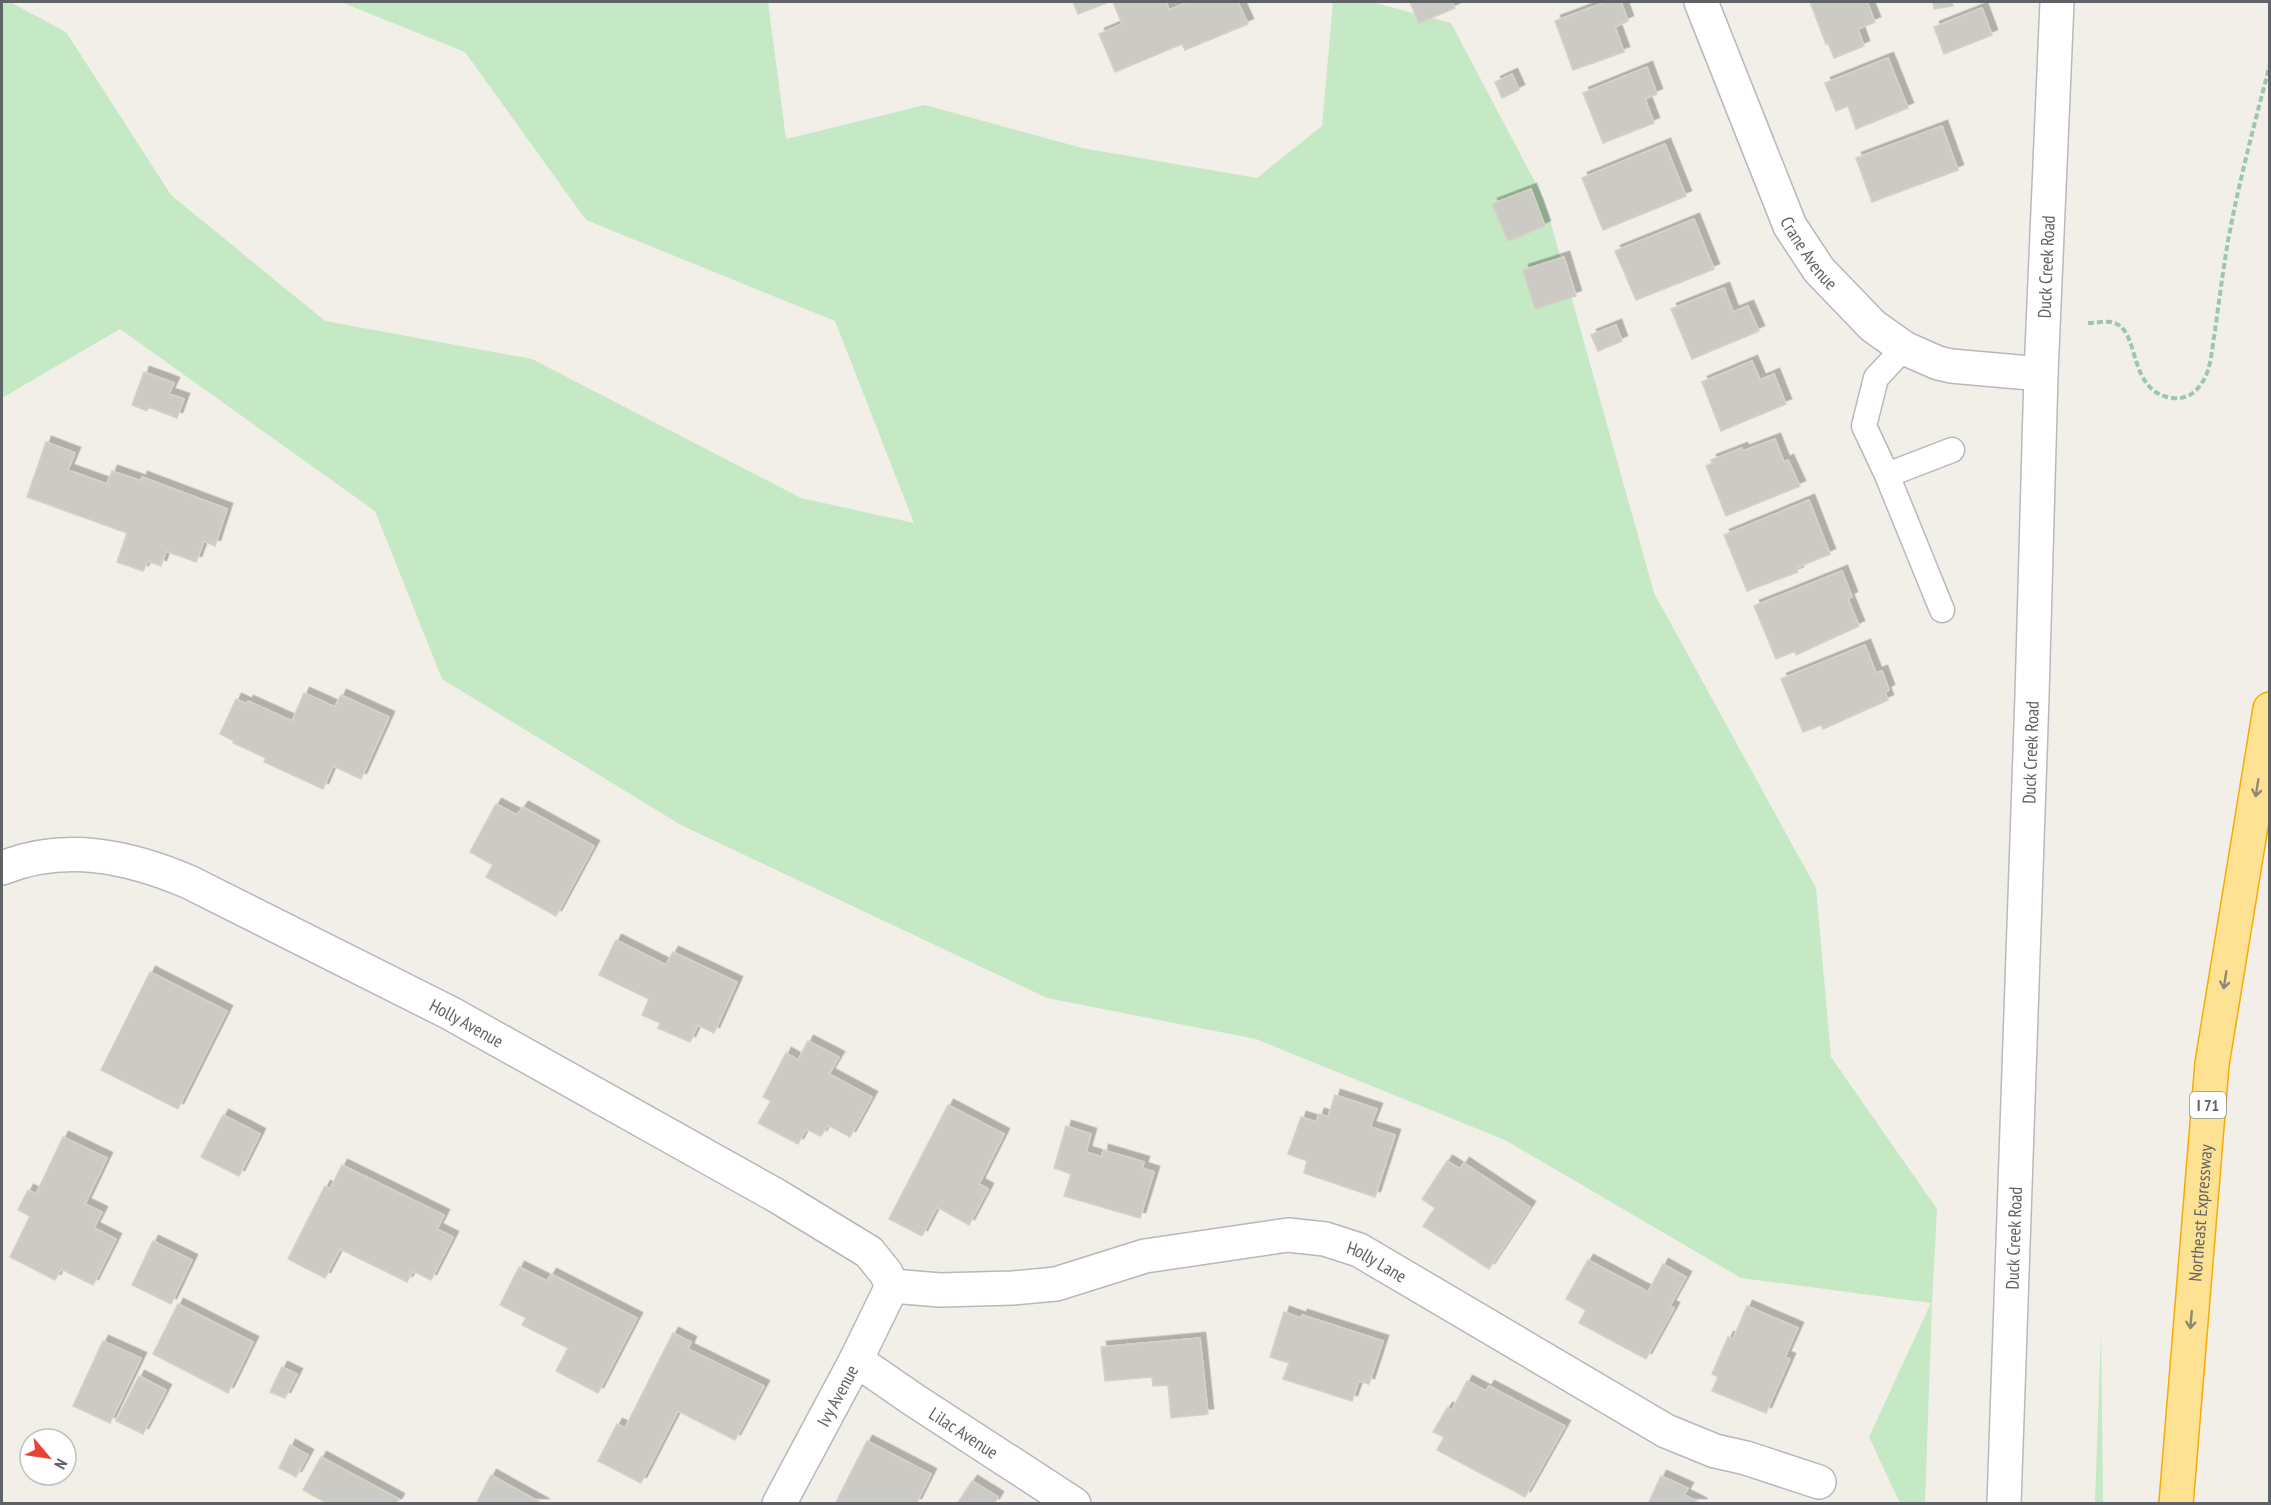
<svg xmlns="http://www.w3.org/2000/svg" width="2271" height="1505" font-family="'PT Sans Narrow',sans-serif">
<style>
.green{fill:#c5e8c5}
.building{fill:#cccac5;stroke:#d6d1c6;stroke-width:1.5;filter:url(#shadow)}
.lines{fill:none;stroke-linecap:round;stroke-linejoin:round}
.lane-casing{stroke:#b5b8bc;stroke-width:27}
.street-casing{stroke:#b5b8bc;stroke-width:36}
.secondary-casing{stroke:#b6babf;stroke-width:36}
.highway-casing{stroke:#f9ab00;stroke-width:36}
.path{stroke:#9cc7a9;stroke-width:4;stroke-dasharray:6 3;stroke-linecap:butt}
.lane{stroke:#fff;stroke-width:24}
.street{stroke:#fff;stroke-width:33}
.secondary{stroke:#fff;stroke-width:33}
.highway{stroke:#fde293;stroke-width:33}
.oneway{stroke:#8e8975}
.labels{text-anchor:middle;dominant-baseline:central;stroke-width:6;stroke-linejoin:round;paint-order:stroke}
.shield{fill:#fff;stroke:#8f9295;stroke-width:1.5}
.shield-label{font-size:16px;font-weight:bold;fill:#5f6368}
.street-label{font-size:18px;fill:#5f6368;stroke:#fff}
</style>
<defs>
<filter id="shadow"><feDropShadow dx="5.5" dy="-5.5" stdDeviation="0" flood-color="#0004"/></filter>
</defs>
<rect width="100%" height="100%" fill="#f1efe8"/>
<path class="green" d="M 2,2 L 10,2 L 66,32 L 171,195 L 325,321 L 532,359 L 801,498 L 914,523 L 835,321 L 586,220 L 465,52 L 341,2 L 768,2 L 786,139 L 925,105 L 1082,148 L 1257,178 L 1322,126 L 1333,2 L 1372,2 L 1451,23 L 1544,199 L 1654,593 L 1816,888 L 1831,1057 L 1937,1209 L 1932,1303 L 1925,1503 L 1900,1503 L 1869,1437 L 1931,1303 L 1741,1278 L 1505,1140 L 1256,1039 L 1047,998 L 681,825 L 442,679 L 375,511 L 120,329 L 2,398 Z
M 2101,1331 L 2103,1503 L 2095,1504 L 2095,1503 Z"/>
<path class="building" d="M 1073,2 L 1109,2 L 1078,14 Z
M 1113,2 L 1166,2 L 1169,10 L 1188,2 L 1238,2 L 1248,24 L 1185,50 L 1182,44 L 1115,72 L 1099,34 L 1122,24 Z
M 1410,2 L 1452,2 L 1455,8 L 1419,23 Z
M 1606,2 L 1621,2 L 1628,21 L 1615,27 L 1624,52 L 1573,70 L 1555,21 Z
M 1810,2 L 1867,2 L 1875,22 L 1858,29 L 1864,46 L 1834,58 L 1828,43 L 1826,44 Z
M 1933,2 L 1952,2 L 1953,6 L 1934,9 Z
M 1982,8 L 1992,35 L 1944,54 L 1934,27 Z
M 1888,58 L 1908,108 L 1856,129 L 1848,106 L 1836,111 L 1825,83 Z
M 1647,67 L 1657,94 L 1645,99 L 1654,123 L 1603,143 L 1583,93 Z
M 1512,74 L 1519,90 L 1502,98 L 1495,82 Z
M 1942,126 L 1958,170 L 1872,202 L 1856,158 Z
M 1665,144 L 1686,196 L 1603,230 L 1582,178 Z
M 1531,189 L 1545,226 L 1508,241 L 1492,204 Z
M 1694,219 L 1714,269 L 1636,300 L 1615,251 Z
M 1564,257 L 1576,296 L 1535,309 L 1523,270 Z
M 1724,288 L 1733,312 L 1748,306 L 1759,331 L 1692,359 L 1671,309 Z
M 1616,325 L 1622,341 L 1598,351 L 1591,335 Z
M 1752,361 L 1760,380 L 1774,374 L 1786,404 L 1721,431 L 1702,382 Z
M 144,372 L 174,383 L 169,394 L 184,399 L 177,418 L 148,407 L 147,411 L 132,405 Z
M 1775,439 L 1784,462 L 1788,460 L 1800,486 L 1726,516 L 1706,466 L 1713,463 L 1711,460 L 1742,448 L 1743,451 Z
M 46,442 L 75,453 L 68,470 L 107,484 L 112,471 L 141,481 L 142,477 L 227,509 L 215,546 L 204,541 L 196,562 L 166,551 L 161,566 L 148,561 L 143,571 L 117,562 L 127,533 L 27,497 Z
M 1809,500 L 1830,554 L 1796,568 L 1798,572 L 1747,591 L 1724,535 Z
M 1842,571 L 1852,597 L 1848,599 L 1859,626 L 1796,655 L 1795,651 L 1776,659 L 1754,606 Z
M 1865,645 L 1876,673 L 1882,671 L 1889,690 L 1885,692 L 1888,700 L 1823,729 L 1821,725 L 1803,732 L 1781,679 Z
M 304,693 L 335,707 L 341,695 L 389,717 L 361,779 L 333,766 L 323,789 L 264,762 L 266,758 L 233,743 L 234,741 L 220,734 L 236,699 L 247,704 L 248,701 L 292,721 Z
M 496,804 L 517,815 L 523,807 L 594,846 L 556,916 L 486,877 L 493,865 L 470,852 Z
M 616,940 L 666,965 L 673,952 L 737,982 L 714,1033 L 698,1025 L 690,1042 L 658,1028 L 660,1023 L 642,1015 L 649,999 L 599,975 Z
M 150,972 L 227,1011 L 178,1109 L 101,1070 Z
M 808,1041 L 839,1057 L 829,1074 L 872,1097 L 850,1137 L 828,1125 L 821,1136 L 806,1129 L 798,1144 L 758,1123 L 771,1101 L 763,1097 L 786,1053 L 798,1060 Z
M 1335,1095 L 1377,1109 L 1370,1127 L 1395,1135 L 1375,1197 L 1304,1173 L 1307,1161 L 1288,1154 L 1301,1117 L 1316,1122 L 1319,1114 L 1328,1117 Z
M 948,1105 L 1004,1134 L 979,1184 L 988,1189 L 969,1225 L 937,1207 L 922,1236 L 889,1219 Z
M 223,1115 L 260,1134 L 239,1176 L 201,1157 Z
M 1066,1126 L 1091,1134 L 1086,1152 L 1102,1157 L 1103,1150 L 1144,1162 L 1142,1168 L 1154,1172 L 1140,1218 L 1064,1196 L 1071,1174 L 1054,1168 Z
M 63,1137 L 107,1158 L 85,1204 L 102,1212 L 94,1228 L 116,1239 L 93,1285 L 61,1269 L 55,1280 L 10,1257 L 30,1216 L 18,1210 L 28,1190 L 36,1194 Z
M 1447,1161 L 1460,1169 L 1464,1163 L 1530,1207 L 1489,1269 L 1423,1226 L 1435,1208 L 1422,1199 Z
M 342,1165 L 444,1215 L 437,1229 L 453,1237 L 431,1280 L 413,1271 L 407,1282 L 340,1249 L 325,1278 L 288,1259 L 325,1186 L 330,1189 Z
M 153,1241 L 192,1260 L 171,1304 L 132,1285 Z
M 1588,1260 L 1648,1292 L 1663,1264 L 1686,1277 L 1670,1306 L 1674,1308 L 1646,1359 L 1579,1323 L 1586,1310 L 1566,1299 Z
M 519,1267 L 547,1281 L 551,1274 L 637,1318 L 598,1393 L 556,1371 L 568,1348 L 522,1325 L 526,1318 L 500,1305 Z
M 178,1304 L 253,1342 L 228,1393 L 153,1354 Z
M 1747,1306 L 1798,1328 L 1785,1357 L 1790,1359 L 1766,1413 L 1712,1391 L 1718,1377 L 1712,1374 L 1728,1337 L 1733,1339 Z
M 1284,1312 L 1301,1318 L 1302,1315 L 1383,1341 L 1369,1384 L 1359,1381 L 1352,1401 L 1283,1379 L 1289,1363 L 1270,1357 Z
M 673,1333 L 691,1342 L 688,1349 L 764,1386 L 735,1440 L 678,1411 L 641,1483 L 598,1461 L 617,1424 L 625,1428 Z
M 1200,1338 L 1208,1414 L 1171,1418 L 1168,1385 L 1153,1386 L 1152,1377 L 1105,1381 L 1101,1347 Z
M 103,1341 L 141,1358 L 110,1423 L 73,1406 Z
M 282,1367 L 297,1374 L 285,1398 L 270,1392 Z
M 139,1376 L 166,1390 L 143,1434 L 116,1421 Z
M 1467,1381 L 1486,1391 L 1489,1386 L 1565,1426 L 1525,1497 L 1437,1450 L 1444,1437 L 1433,1432 L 1447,1408 L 1452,1410 Z
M 867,1441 L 931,1474 L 916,1504 L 835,1504 Z
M 290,1445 L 308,1455 L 296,1477 L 279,1468 Z
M 321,1457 L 399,1499 L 396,1504 L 328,1504 L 303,1490 Z
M 491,1475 L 543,1504 L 476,1504 Z
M 1661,1476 L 1688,1488 L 1684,1495 L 1702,1504 L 1648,1504 Z
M 972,1481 L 998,1497 L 994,1504 L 957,1504 Z"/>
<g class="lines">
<defs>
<path id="lane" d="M 1904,348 L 1876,378 L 1864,426 L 1887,475 L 1942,610
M 1887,475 L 1952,450"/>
<g id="street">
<path id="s1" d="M 1701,2 L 1790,226 L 1819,270 L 1873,326 L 1904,348 L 1938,363 L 1951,366 L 2041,374"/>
<path id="s2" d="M 2,868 C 65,843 128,856 189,882 L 450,1013 L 777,1196 L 869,1252 L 886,1273 L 892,1286"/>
<path id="s3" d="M 892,1286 L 940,1290 L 1013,1288 L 1056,1284 L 1145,1256 L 1288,1235 L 1325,1239 L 1359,1250 L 1666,1431 L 1715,1451 L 1746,1458 L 1819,1482"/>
<path id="s4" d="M 856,1360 L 914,1400 L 1074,1504"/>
<path id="s5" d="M 779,1504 L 856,1360 L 892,1286"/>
</g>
<g id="secondary">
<path id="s6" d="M 2004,1504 L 2032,696 L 2041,374 L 2057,2"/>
</g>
<g id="highway">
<path id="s7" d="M 2176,1504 L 2212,1064 L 2270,709"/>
</g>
</defs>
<use href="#lane" class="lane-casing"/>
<use href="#street" class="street-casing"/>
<use href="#secondary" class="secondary-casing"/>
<use href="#highway" class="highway-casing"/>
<path class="path" d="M 2088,323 C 2095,323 2104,321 2111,322 C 2142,327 2125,391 2172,398 C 2192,401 2204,384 2209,367 C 2212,355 2213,342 2215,331 C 2219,301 2223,271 2228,241 C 2239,181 2255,122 2270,64"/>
<use href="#lane" class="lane"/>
<use href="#street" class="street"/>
<use href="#secondary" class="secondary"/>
<use href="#highway" class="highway"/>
</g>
<defs><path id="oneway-shaft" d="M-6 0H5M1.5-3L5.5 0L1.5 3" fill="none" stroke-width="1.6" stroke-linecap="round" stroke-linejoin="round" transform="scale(1.5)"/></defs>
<g class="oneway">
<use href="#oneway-shaft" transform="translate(2257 788) rotate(99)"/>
<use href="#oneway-shaft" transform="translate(2225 980) rotate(99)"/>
<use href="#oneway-shaft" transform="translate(2191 1320) rotate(95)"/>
</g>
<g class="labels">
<rect class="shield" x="2190" y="1092" width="36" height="26" rx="4.5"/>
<g class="shield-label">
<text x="2208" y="1105">I 71</text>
</g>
<g class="street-label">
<text stroke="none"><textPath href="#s1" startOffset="274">Crane Avenue</textPath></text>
<text stroke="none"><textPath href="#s6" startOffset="1238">Duck Creek Road</textPath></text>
<text stroke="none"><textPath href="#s6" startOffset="752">Duck Creek Road</textPath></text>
<text stroke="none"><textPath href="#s2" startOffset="504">Holly Avenue</textPath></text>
<text stroke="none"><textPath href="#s7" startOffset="292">Northeast Expressway</textPath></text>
<text stroke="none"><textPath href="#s6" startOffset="266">Duck Creek Road</textPath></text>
<text stroke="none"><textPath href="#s3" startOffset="496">Holly Lane</textPath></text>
<text stroke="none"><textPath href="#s5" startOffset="123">Ivy Avenue</textPath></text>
<text stroke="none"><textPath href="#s4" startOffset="130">Lilac Avenue</textPath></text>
</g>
</g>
<rect width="2271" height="1505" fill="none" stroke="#5f6368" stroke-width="6"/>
<g transform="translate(48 1457) rotate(119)"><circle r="28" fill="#ffffff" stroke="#bfc1c3" stroke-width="1.5"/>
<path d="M0-4.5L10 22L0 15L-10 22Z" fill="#ea4335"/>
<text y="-9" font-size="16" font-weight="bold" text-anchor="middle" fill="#5f6368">N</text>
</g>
</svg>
